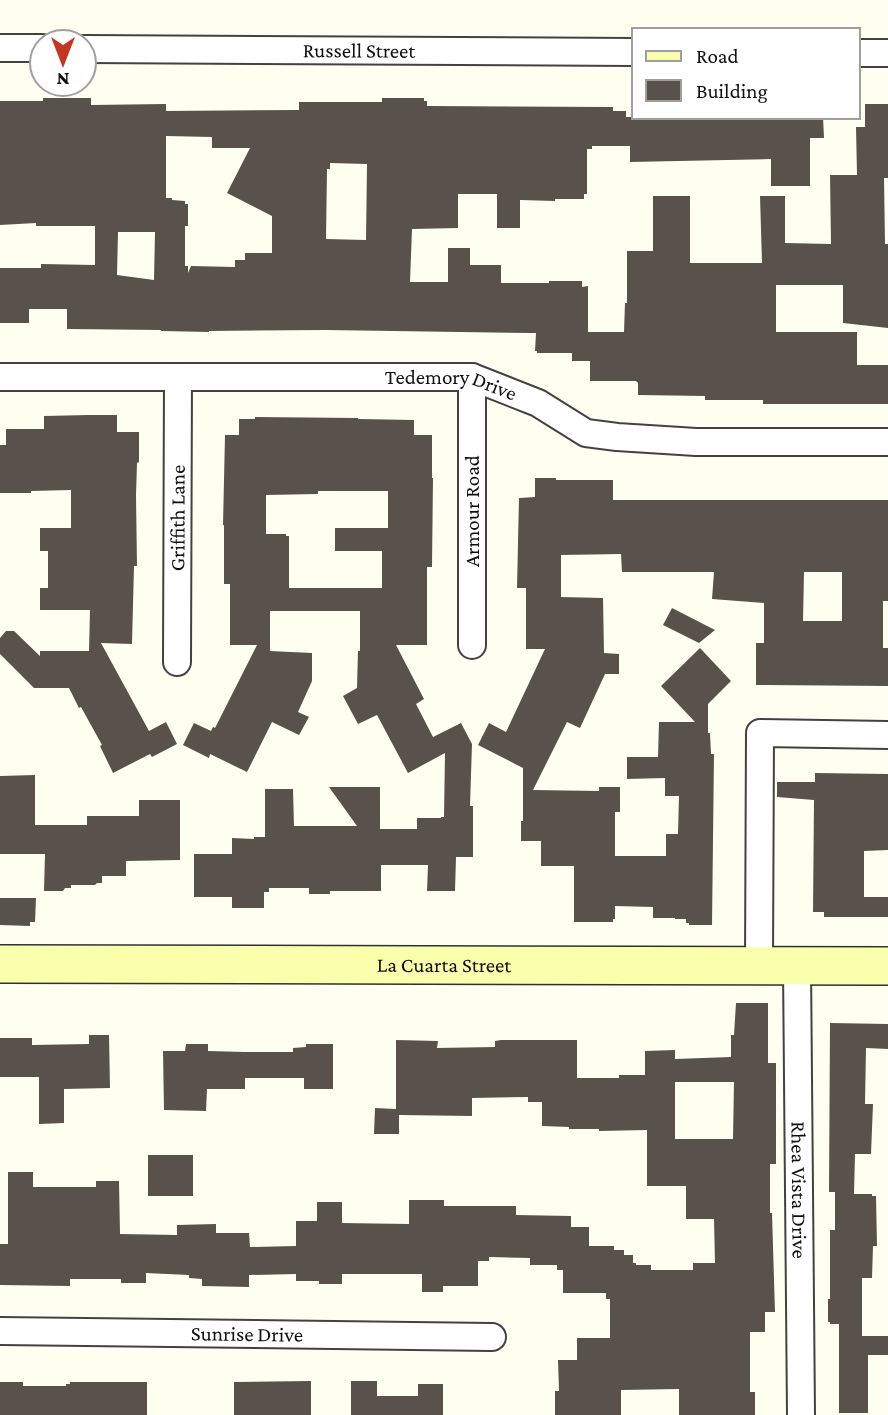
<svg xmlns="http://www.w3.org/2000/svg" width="888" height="1415" font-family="'Crimson Pro',serif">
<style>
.building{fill:#58524b;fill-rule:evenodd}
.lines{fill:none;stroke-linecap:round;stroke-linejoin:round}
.street-casing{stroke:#424242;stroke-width:30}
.secondary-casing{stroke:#313131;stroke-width:40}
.street{stroke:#fff;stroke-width:26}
.secondary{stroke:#faffac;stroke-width:37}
.labels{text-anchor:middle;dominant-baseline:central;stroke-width:7;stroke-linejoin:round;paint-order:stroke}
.street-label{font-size:21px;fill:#0f0f0f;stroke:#fff}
</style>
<rect width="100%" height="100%" fill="#fffff1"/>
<path class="building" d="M 43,98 L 91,98 L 91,105 L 166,104 L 166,111 L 299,110 L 299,102 L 382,102 L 382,98 L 424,98 L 424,101 L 427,101 L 427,106 L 613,107 L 613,111 L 626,111 L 626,117 L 823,117 L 824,138 L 810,138 L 810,186 L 771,186 L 771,159 L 630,162 L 630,146 L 592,146 L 592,149 L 587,149 L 587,194 L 584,194 L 584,199 L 555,199 L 555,201 L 520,200 L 520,228 L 497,228 L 497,194 L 458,194 L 458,228 L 412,229 L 410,282 L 448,282 L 448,248 L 470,248 L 470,265 L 501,265 L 501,283 L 549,283 L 549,281 L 582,281 L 582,287 L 588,286 L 588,332 L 624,332 L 625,303 L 627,303 L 627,251 L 653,251 L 653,196 L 690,196 L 690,263 L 762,263 L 760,196 L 785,196 L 785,243 L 831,244 L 830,175 L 857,175 L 856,127 L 865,127 L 865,104 L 888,104 L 888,178 L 884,178 L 885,244 L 888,244 L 888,328 L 843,323 L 843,285 L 776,285 L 776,332 L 857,332 L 857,365 L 888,365 L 888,404 L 763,404 L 763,400 L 705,400 L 705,396 L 638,395 L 638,383 L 636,381 L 590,381 L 590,361 L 572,361 L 572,353 L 537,353 L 537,351 L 535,351 L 536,333 L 533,333 L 326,330 L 209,331 L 209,332 L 161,331 L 161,330 L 67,329 L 67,309 L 29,309 L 29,323 L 0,323 L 0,268 L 41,268 L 41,264 L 95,265 L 95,226 L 36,226 L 36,223 L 0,225 L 0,101 L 43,101 ZM 166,136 L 212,137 L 212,148 L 250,148 L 227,193 L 272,216 L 272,253 L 245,253 L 245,260 L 235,260 L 235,267 L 191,266 L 188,273 L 188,266 L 185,266 L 185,226 L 188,226 L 188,204 L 185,204 L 185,201 L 172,200 L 172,198 L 166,198 ZM 330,163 L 367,164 L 366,240 L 326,239 L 327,169 L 330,169 ZM 118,232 L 155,232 L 154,280 L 117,275 Z
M 88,415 L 117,415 L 117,432 L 139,432 L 139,462 L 137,463 L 136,495 L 137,566 L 134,566 L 132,644 L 101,643 L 149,731 L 166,722 L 177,744 L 152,757 L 150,754 L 113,773 L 100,746 L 102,745 L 81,707 L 79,708 L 69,688 L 34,688 L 0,654 L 0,638 L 6,631 L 14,631 L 40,656 L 40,651 L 89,651 L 90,610 L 40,610 L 40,588 L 48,588 L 48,551 L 40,551 L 40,528 L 71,528 L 71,490 L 31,491 L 31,493 L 0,493 L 0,445 L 6,445 L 6,429 L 44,429 L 44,416 Z
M 255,417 L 358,418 L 358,419 L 414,420 L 414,435 L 432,435 L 432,478 L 433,478 L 432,567 L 427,567 L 427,645 L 396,645 L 424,699 L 416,704 L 433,737 L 461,723 L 472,744 L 470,806 L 473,806 L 473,857 L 456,857 L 455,891 L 427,891 L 428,865 L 381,865 L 381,891 L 330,891 L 330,894 L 309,894 L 309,888 L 269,888 L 269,892 L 264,892 L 264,908 L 232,908 L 232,897 L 194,897 L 194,854 L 232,854 L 232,838 L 254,839 L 254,837 L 265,837 L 265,789 L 293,789 L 294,826 L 357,826 L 329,787 L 380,787 L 380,829 L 417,829 L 417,818 L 441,818 L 441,817 L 444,817 L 445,753 L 408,773 L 377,715 L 358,724 L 343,696 L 357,688 L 358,651 L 360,651 L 360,611 L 270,611 L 270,651 L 312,653 L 312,681 L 298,712 L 309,717 L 299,735 L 272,722 L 247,772 L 210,754 L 209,758 L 183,745 L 194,723 L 211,731 L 213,727 L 215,728 L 257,645 L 230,645 L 230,584 L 224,584 L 224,525 L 223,525 L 225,435 L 239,435 L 239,419 L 255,419 ZM 318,491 L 388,491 L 388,528 L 335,528 L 335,551 L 382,551 L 382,588 L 289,588 L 289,536 L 286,536 L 286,534 L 266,534 L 266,495 L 318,494 Z
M 535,478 L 556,478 L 556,480 L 613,480 L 613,500 L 888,500 L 888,601 L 883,601 L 883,648 L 888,648 L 888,686 L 756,685 L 756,643 L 764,643 L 764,603 L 712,599 L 714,572 L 622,572 L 621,554 L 561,555 L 561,597 L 603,598 L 604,653 L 619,654 L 619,674 L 605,674 L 580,728 L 567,722 L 533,790 L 599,791 L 599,787 L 620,787 L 620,812 L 615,812 L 615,856 L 666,856 L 666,834 L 678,834 L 679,796 L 665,796 L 665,778 L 627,779 L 627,757 L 658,757 L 659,722 L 695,722 L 661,686 L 700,648 L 731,681 L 708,704 L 708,733 L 710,733 L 711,754 L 714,754 L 712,925 L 689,925 L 689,923 L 686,923 L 686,919 L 675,919 L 675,918 L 653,918 L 653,907 L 615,906 L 615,919 L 613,919 L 613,922 L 574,922 L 574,866 L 541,866 L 541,841 L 521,841 L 521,821 L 523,821 L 523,768 L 478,745 L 489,723 L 506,732 L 545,649 L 526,649 L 526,588 L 517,588 L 519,498 L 535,497 ZM 804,572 L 842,572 L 842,621 L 803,621 Z
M 672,608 L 715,630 L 699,643 L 663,625 Z
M 815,773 L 888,774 L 888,850 L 864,851 L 864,897 L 888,897 L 888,917 L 824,917 L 824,912 L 813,912 L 814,800 L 777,797 L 777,782 L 815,782 Z
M 35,775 L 35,825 L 87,825 L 87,816 L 139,816 L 139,800 L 180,800 L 180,860 L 126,861 L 126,876 L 102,876 L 102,883 L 97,883 L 95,885 L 71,885 L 71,888 L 65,888 L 63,891 L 44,891 L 45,854 L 0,854 L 0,776 Z
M 0,898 L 36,898 L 35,922 L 30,922 L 30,926 L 0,925 Z
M 736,1003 L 768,1003 L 768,1063 L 776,1063 L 776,1164 L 770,1164 L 770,1213 L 772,1213 L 775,1312 L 765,1312 L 765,1332 L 750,1332 L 750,1392 L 755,1392 L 755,1415 L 679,1415 L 679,1389 L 621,1390 L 621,1415 L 555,1415 L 555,1391 L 559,1391 L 558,1360 L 577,1360 L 577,1338 L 610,1338 L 610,1299 L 606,1299 L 606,1293 L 563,1293 L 563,1270 L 557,1270 L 557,1265 L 530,1265 L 530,1258 L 489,1257 L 489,1261 L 478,1261 L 478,1286 L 443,1286 L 443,1292 L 422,1292 L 422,1274 L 342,1274 L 342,1284 L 319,1284 L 319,1281 L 296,1281 L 296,1274 L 249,1275 L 249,1287 L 202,1286 L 202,1279 L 189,1278 L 189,1275 L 146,1273 L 146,1283 L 121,1283 L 121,1279 L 70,1279 L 70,1286 L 0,1285 L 0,1244 L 8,1244 L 8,1172 L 33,1172 L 33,1187 L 96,1187 L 96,1181 L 119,1181 L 120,1234 L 177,1235 L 177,1225 L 216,1224 L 216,1233 L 249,1233 L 250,1247 L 296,1246 L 296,1221 L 317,1221 L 317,1202 L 342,1202 L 342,1223 L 409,1224 L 409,1200 L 444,1200 L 444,1206 L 516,1206 L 516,1215 L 571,1216 L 571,1227 L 589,1227 L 589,1246 L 614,1246 L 614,1250 L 624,1250 L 624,1255 L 633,1255 L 633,1263 L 636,1263 L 636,1265 L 651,1265 L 651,1270 L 693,1270 L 693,1263 L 715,1263 L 714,1219 L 686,1219 L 686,1186 L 647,1186 L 647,1130 L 599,1131 L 599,1129 L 569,1129 L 569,1127 L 542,1126 L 542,1102 L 528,1102 L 528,1097 L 472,1098 L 472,1116 L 399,1115 L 399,1134 L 374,1134 L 375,1108 L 396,1109 L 396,1040 L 438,1041 L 437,1048 L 495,1047 L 495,1041 L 501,1040 L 577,1040 L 577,1078 L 619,1078 L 619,1075 L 645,1075 L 645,1051 L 675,1050 L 675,1059 L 731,1057 L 731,1035 L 734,1035 ZM 675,1082 L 734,1082 L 733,1139 L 675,1139 Z
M 830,1023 L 888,1024 L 888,1049 L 866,1048 L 865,1104 L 873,1104 L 871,1154 L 855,1154 L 854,1194 L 872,1194 L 872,1196 L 876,1196 L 877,1246 L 873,1246 L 872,1278 L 862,1278 L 862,1336 L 888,1336 L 888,1355 L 868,1355 L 868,1413 L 839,1413 L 839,1324 L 830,1324 L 830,1322 L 828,1322 L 828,1299 L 830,1299 L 830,1230 L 835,1230 L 835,1192 L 829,1192 Z
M 89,1035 L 109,1035 L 110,1088 L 64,1089 L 64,1123 L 39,1124 L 39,1077 L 0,1077 L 0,1038 L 32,1038 L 32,1045 L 89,1044 Z
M 186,1044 L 208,1044 L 208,1051 L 245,1052 L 293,1052 L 293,1048 L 306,1047 L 306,1044 L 333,1044 L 333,1089 L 304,1089 L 304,1078 L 245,1078 L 245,1089 L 207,1089 L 206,1111 L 164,1110 L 163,1051 L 185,1051 Z
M 148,1155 L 193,1155 L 193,1196 L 148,1196 Z
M 311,1381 L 311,1415 L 234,1415 L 234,1382 Z
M 351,1381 L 377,1381 L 377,1396 L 418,1396 L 418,1384 L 443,1384 L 443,1415 L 351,1415 Z
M 0,1382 L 23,1382 L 23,1386 L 66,1386 L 66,1384 L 70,1384 L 70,1382 L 147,1382 L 147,1415 L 0,1415 Z"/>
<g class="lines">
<defs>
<g id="street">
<path d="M 0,48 L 42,48"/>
<path id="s1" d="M 84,49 L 634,52"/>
<path d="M 858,53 L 888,53"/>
<path id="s2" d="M 0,377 L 472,377 L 538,403 L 586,433 L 617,437 L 696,442 L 888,442"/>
<path d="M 472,377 L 472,645"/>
<path id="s3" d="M 177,662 L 178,377"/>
<path d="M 759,965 L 760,733 L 888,735"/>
<path id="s4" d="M 797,966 L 801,1415"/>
<path id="s5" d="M 0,1331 L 492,1337"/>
</g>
<g id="secondary">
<path id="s6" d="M 0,964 L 888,966"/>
</g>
</defs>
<use href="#street" class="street-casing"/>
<use href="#secondary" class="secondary-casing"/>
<use href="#street" class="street"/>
<use href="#secondary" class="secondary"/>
</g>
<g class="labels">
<g class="street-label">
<text stroke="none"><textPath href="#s1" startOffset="275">Russell Street</textPath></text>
<text stroke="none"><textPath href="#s2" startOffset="452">Tedemory Drive</textPath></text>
<text transform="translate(472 511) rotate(-90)">Armour Road</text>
<text stroke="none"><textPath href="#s3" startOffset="144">Griffith Lane</textPath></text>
<text stroke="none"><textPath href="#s6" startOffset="444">La Cuarta Street</textPath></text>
<text stroke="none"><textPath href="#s4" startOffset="224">Rhea Vista Drive</textPath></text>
<text stroke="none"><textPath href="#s5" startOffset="247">Sunrise Drive</textPath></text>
</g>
</g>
<rect x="632" y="28" width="228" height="91" fill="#ffffff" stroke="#9f9f9f" stroke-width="2"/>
<rect x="646" y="51" width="35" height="10" fill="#faffac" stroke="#9f9f9f" stroke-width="2"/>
<text x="696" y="63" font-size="21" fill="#0f0f0f">Road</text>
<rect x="646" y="80" width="35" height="21" fill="#58524b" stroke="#9f9f9f" stroke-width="2"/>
<text x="696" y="98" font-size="21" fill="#0f0f0f">Building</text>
<g transform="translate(63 63) rotate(180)"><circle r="33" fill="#ffffff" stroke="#9f9f9f" stroke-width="2"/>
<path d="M0-5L12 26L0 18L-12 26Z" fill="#c43522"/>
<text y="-10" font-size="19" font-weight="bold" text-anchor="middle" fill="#0f0f0f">N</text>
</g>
</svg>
